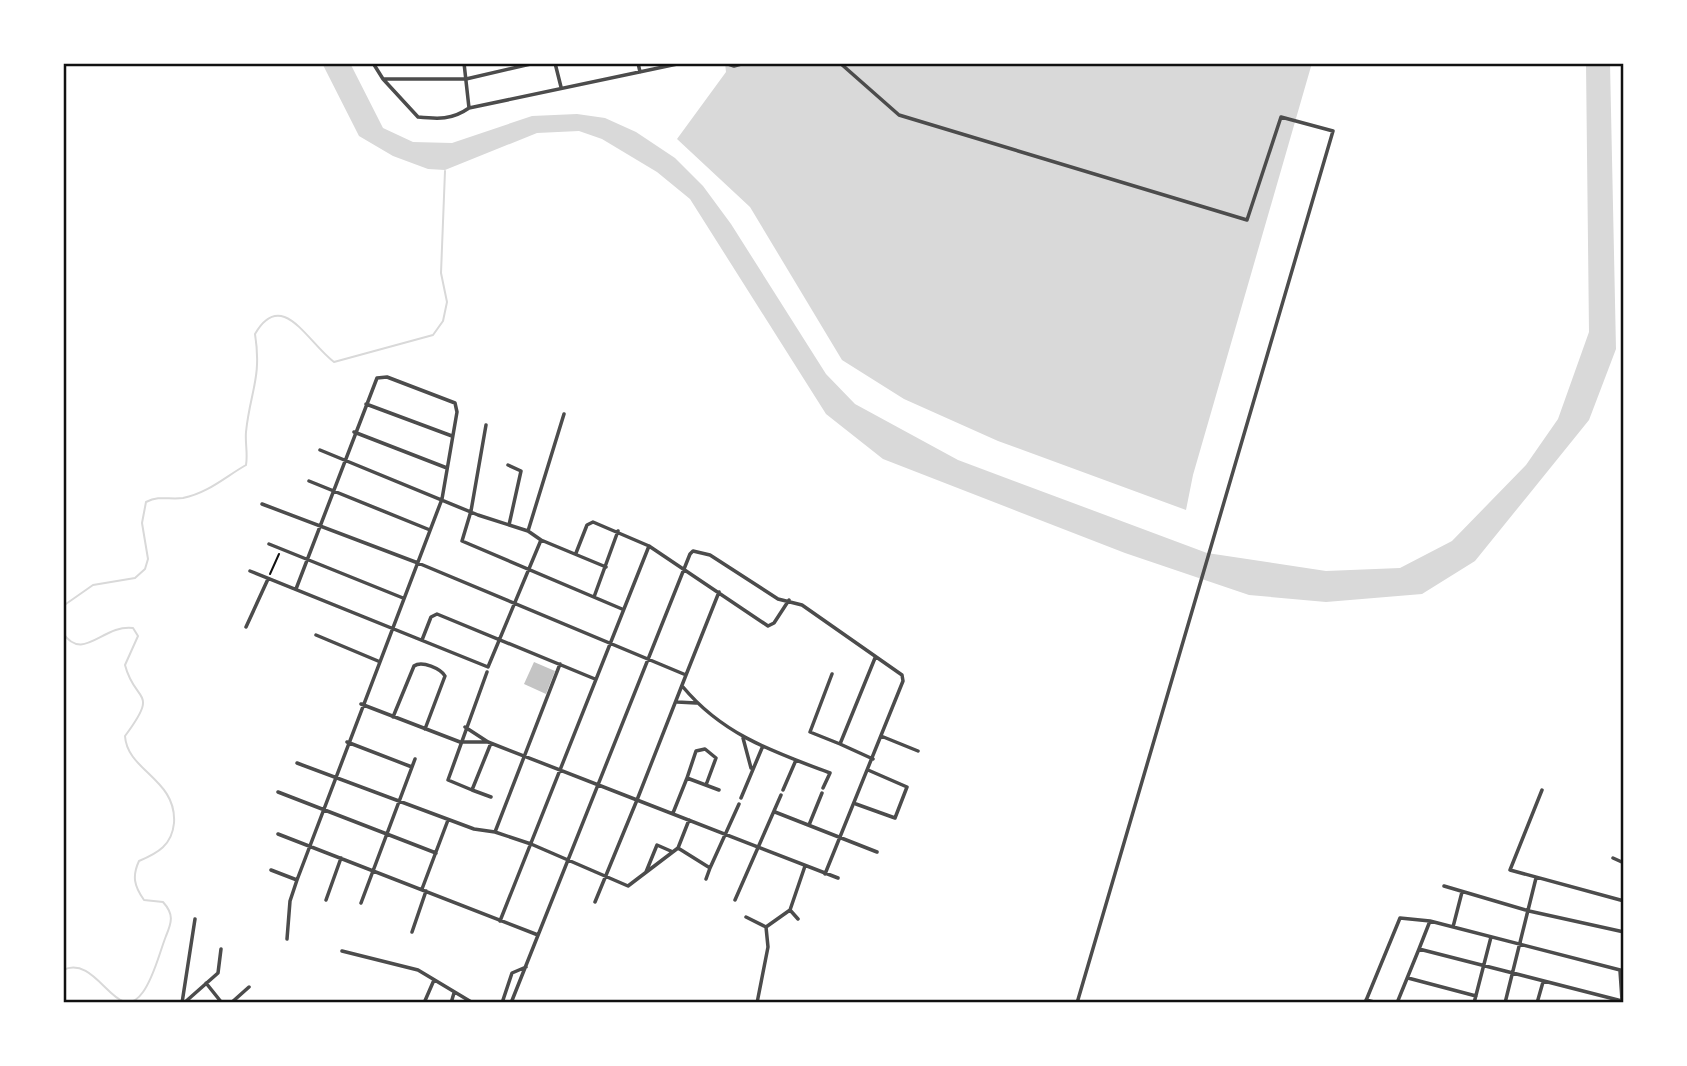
<svg xmlns="http://www.w3.org/2000/svg" width="1687" height="1066" font-family="Cabin,sans-serif">
<style>
.water{fill:#d9d9d9}
.lines{fill:none;stroke-linecap:round;stroke-linejoin:round}
.stream{stroke:#d9d9d9;stroke-width:2}
.building{fill:#c4c4c4}
.path{stroke:#111;stroke-width:2}
.minor{stroke:#4c4c4c;stroke-width:3.5}
.neatline{fill:none;stroke:#111;stroke-width:2.5}
</style>
<rect width="100%" height="100%" fill="#fff"/>
<path class="water" d="M 322,63 L 350,63 L 383,128 L 413,142 L 452,143 L 532,116 L 577,114 L 605,118 L 636,132 L 675,158 L 703,186 L 731,224 L 826,374 L 855,404 L 958,460 L 1207,553 L 1326,571 L 1400,568 L 1452,541 L 1526,465 L 1558,419 L 1589,332 L 1586,63 L 1610,63 L 1616,349 L 1589,420 L 1475,561 L 1422,594 L 1326,602 L 1249,595 L 1125,553 L 883,459 L 826,414 L 690,199 L 657,172 L 602,139 L 579,131 L 537,133 L 445,170 L 428,169 L 393,156 L 359,136 Z
M 725,63 L 1312,63 L 1193,475 L 1186,510 L 998,441 L 904,399 L 842,360 L 750,207 L 677,139 L 726,72 Z"/>
<g class="lines">
<path class="stream" d="M 63,606 L 93,585 L 135,578 L 145,569 L 148,559 L 142,523 L 146,502 C 160,495 169,500 183,498 C 208,493 225,477 246,465 C 248,454 245,443 246,432 C 250,392 262,378 255,334 C 282,287 308,343 334,362 L 433,335 L 443,321 L 447,302 L 441,273 L 445,171
M 63,633 C 83,663 103,624 133,628 L 138,636 L 125,665 C 135,704 160,689 125,736 C 127,771 177,779 174,823 C 172,845 158,853 139,861 C 132,876 134,886 144,900 L 163,902 C 174,914 172,922 166,936 C 159,954 154,977 143,992 C 117,1029 98,953 63,970"/>
</g>
<path class="building" d="M 534,662 L 555,671 L 546,694 L 524,684 Z"/>
<g class="lines">
<path class="path" d="M 270,574 L 279,554"/>
<path class="minor" d="M 373,63 L 383,79 L 418,117 C 438,119 452,120 469,108 L 682,63
M 464,63 L 469,108
M 555,63 L 561,87
M 638,63 L 640,72
M 725,63 L 734,66 L 745,63
M 840,63 L 899,115 L 1247,220 L 1281,117 L 1333,131 L 1077,1003
M 383,79 L 466,79 L 535,63
M 366,404 L 452,436
M 486,425 L 471,511 L 462,541 L 622,609
M 354,432 L 447,468
M 320,450 L 478,515 L 528,531 L 541,540
M 508,465 L 521,471 L 509,525
M 309,481 L 430,530
M 262,504 L 418,563 L 686,675 L 719,592
M 528,531 L 564,414
M 269,544 L 403,598
M 576,553 L 587,525 L 593,522 L 649,546 L 768,626 L 774,623 L 789,600
M 250,571 L 488,667 L 541,540 L 606,567
M 594,597 L 618,531
M 246,627 L 268,579
M 316,635 L 378,661
M 422,640 L 431,617 L 437,614 L 595,679
M 487,672 L 448,780 L 472,790 L 491,743
M 832,674 L 810,732 L 840,744
M 683,687 C 723,735 774,752 830,773 L 823,788
M 677,702 L 696,703
M 361,704 L 460,742 L 488,742
M 393,717 L 414,666 C 422,660 441,669 445,676 L 425,729
M 465,727 L 488,742 L 637,800 L 686,675
M 881,736 L 918,751
M 743,738 L 751,768
M 347,742 L 412,767
M 873,759 L 840,744 L 875,658
M 297,763 L 474,829 L 495,832 L 560,664
M 687,778 L 696,751 L 705,749 L 716,758 L 706,785
M 472,790 L 491,797
M 783,790 L 796,760
M 1542,790 L 1510,870 L 1624,901
M 278,792 L 436,853
M 741,798 L 762,748
M 856,804 L 895,818 L 907,787 L 868,770
M 775,812 L 877,852
M 673,813 L 687,778 L 719,790
M 809,825 L 822,793
M 495,832 L 531,844 L 628,886 L 678,848 L 710,868 L 739,804
M 278,834 L 538,935
M 678,848 L 689,820
M 1613,858 L 1624,863
M 271,870 L 297,880
M 646,872 L 657,845 L 673,852
M 706,879 L 710,868
M 1444,886 L 1529,911 L 1624,932
M 422,889 L 448,820
M 326,900 L 341,858
M 735,900 L 781,795
M 595,902 L 637,800 L 838,878
M 361,903 L 415,759
M 746,917 L 766,927 L 768,947 L 757,1003
M 798,919 L 790,910 L 805,866
M 500,921 L 649,546
M 766,927 L 790,910
M 1453,927 L 1462,892
M 412,932 L 426,891
M 287,939 L 290,901 L 297,880 L 442,499 L 457,412 L 455,403 L 387,377 L 377,378 L 296,589
M 342,951 L 418,970 L 473,1003
M 1620,971 L 1622,1000
M 1408,978 L 1476,996
M 206,983 L 222,1003
M 1366,1000 L 1378,1003
M 1622,1001 L 1419,949 L 1430,921 L 1624,971
M 182,1003 L 195,919
M 184,1003 L 218,973 L 221,949
M 231,1003 L 249,987
M 424,1003 L 434,980
M 451,1003 L 454,993
M 502,1003 L 512,973 L 526,967
M 511,1003 L 690,554 L 693,551 L 710,555 L 778,599 L 802,605 L 902,675 L 903,681 L 825,874
M 1365,1003 L 1400,918 L 1430,921
M 1397,1003 L 1419,949
M 1474,1003 L 1491,937
M 1505,1003 L 1536,878
M 1537,1003 L 1543,982"/>
</g>
<rect width="1687" height="1066" fill="none" stroke="#ffffff" stroke-width="130"/>
<rect x="65" y="65" width="1557" height="936" class="neatline"/>
</svg>
